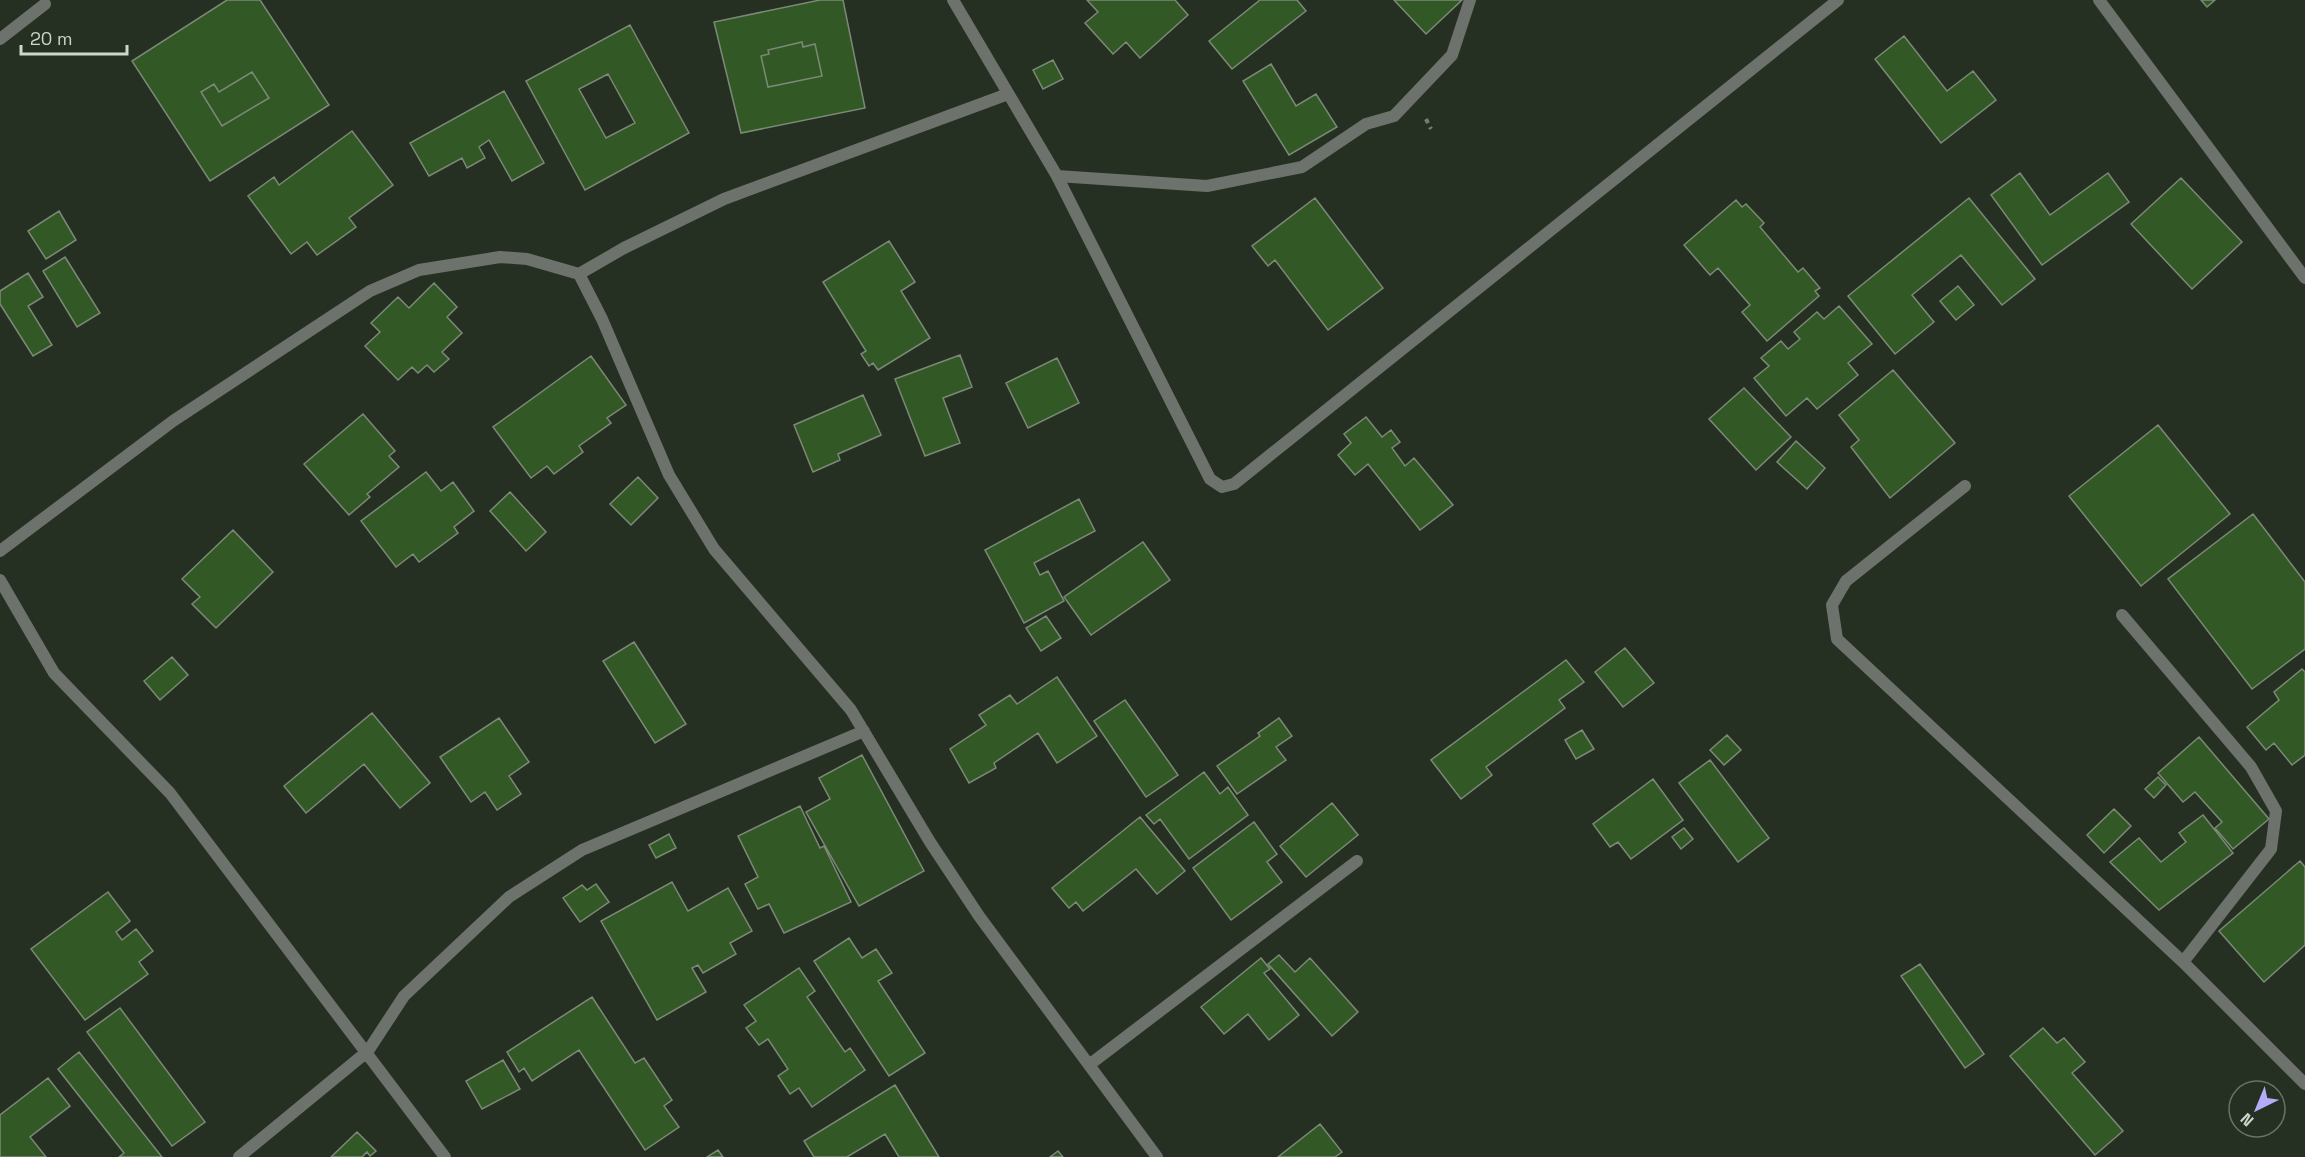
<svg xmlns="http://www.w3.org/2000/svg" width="2305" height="1157" font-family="'Space Grotesk',sans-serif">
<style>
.building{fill:#325925;stroke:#7c8978;stroke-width:1.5;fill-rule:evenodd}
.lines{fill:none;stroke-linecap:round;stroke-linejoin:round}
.path{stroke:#757d72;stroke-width:4;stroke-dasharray:4.5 4.5;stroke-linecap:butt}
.street{stroke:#6d736c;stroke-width:12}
</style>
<rect width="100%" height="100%" fill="#263022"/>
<path class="building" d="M 227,0 L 260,0 L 329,105 L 210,181 L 132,61 ZM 252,72 L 269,98 L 222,126 L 201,92 L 214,84 L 219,92 Z
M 820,0 L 843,0 L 865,108 L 741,133 L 714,22 ZM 802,42 L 803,47 L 815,44 L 822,76 L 768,87 L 761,56 L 769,54 L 768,50 Z
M 1087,0 L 1175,0 L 1188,15 L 1140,58 L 1126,42 L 1113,54 L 1085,23 L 1098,12 Z
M 1260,0 L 1297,0 L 1306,11 L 1232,69 L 1209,41 Z
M 1394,0 L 1462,0 L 1426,34 Z
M 2201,0 L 2215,0 L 2207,7 Z
M 630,25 L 689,133 L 585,190 L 526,81 ZM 608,74 L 635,123 L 606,138 L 579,89 Z
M 1904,36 L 1947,91 L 1973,71 L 1996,100 L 1941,143 L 1875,59 Z
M 802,42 L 803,47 L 815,44 L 822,76 L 768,87 L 761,56 L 769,54 L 768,50 Z
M 1053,60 L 1063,79 L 1043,89 L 1033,70 Z
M 1271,64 L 1296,106 L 1316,94 L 1337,127 L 1289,155 L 1243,81 Z
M 252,72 L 269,98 L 222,126 L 201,92 L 214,84 L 219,92 Z
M 504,91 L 544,163 L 512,181 L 489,140 L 479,147 L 485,158 L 467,168 L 462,158 L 429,176 L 410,143 Z
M 352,131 L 393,185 L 349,218 L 356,227 L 317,255 L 307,242 L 291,254 L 248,196 L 274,177 L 279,185 Z
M 2020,173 L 2050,215 L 2108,173 L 2129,202 L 2042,265 L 1991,195 Z
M 2181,178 L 2242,242 L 2192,289 L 2131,224 Z
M 1315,198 L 1383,288 L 1328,330 L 1275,260 L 1268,266 L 1252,246 Z
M 1969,198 L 2035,279 L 2002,305 L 1961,255 L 1912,295 L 1934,322 L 1895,354 L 1848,296 Z
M 1736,200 L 1742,207 L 1746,204 L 1764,223 L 1760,227 L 1798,272 L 1803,268 L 1820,288 L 1815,291 L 1819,296 L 1767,341 L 1742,312 L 1750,305 L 1718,268 L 1710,275 L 1684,245 Z
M 59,211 L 76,240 L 46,259 L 28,231 Z
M 889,241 L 915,282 L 901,291 L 930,338 L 878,370 L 873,363 L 869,366 L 861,354 L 866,351 L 823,282 Z
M 65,257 L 100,313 L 77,327 L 43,271 Z
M 28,273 L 43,297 L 28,306 L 52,345 L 33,356 L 0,304 L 0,291 Z
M 434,283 L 457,307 L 447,317 L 462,333 L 442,352 L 449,359 L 434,372 L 427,365 L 418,373 L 412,367 L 398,380 L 365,346 L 380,332 L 371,323 L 398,297 L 409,308 Z
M 1958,286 L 1974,305 L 1956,320 L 1940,301 Z
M 1839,306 L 1872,344 L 1848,363 L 1858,375 L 1817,409 L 1807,398 L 1786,416 L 1754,378 L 1769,366 L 1761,358 L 1781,341 L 1788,349 L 1800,339 L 1794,332 L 1817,312 L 1824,319 Z
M 960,355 L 972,387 L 943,398 L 960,443 L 925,456 L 895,379 Z
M 591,356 L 626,405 L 607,418 L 611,423 L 579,446 L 583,452 L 554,474 L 547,466 L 531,478 L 493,427 Z
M 1057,358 L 1079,403 L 1028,428 L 1006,383 Z
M 1893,370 L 1955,443 L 1890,498 L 1851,447 L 1859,440 L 1839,415 Z
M 1744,388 L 1791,437 L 1756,470 L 1709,419 Z
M 863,395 L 881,435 L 838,454 L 840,460 L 813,472 L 794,425 Z
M 363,414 L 395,451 L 389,456 L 399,467 L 367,494 L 370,497 L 349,515 L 304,464 Z
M 1366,417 L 1382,437 L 1391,430 L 1400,442 L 1392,448 L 1405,466 L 1414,458 L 1453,505 L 1420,530 L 1368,464 L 1355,475 L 1338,455 L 1351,443 L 1344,434 Z
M 2158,425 L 2230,514 L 2141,586 L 2069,496 Z
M 1796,441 L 1825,468 L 1807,489 L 1777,462 Z
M 426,472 L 441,491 L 453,482 L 474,511 L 454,527 L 458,533 L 419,562 L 413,554 L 396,567 L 361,521 Z
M 638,477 L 658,498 L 631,525 L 610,504 Z
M 510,492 L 546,532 L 526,551 L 490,511 Z
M 1079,499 L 1095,531 L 1034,563 L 1040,575 L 1048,571 L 1064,601 L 1024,623 L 985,550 Z
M 2253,514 L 2305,582 L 2305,649 L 2252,689 L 2168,579 Z
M 233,530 L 273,572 L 216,628 L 192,604 L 200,597 L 182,579 Z
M 1143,542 L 1170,580 L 1091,635 L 1064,597 Z
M 1046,616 L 1061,638 L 1041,651 L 1026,628 Z
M 634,642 L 686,724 L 655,743 L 603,661 Z
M 1625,648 L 1654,683 L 1623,707 L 1595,672 Z
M 172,657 L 188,675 L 160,700 L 144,681 Z
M 1566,660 L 1584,682 L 1559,700 L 1565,708 L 1486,767 L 1492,775 L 1461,799 L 1431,760 Z
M 2302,669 L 2305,672 L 2305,755 L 2292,765 L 2274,743 L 2266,750 L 2247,727 L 2279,700 L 2274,692 Z
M 1057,677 L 1097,736 L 1057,763 L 1038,733 L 994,763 L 996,768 L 969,783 L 950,749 L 986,725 L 979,715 L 1010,695 L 1017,704 Z
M 1125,700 L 1178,775 L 1146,797 L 1094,721 Z
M 372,713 L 430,783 L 400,808 L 364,764 L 306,813 L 284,786 Z
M 499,718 L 529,762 L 509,776 L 521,794 L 497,810 L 485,792 L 471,802 L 440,757 Z
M 1279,718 L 1292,736 L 1276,747 L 1286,760 L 1237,794 L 1217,766 L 1260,736 L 1258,733 Z
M 1582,730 L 1594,749 L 1576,759 L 1565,740 Z
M 1727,735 L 1741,750 L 1724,765 L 1710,750 Z
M 2199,737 L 2269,819 L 2233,849 L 2215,828 L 2222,822 L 2195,792 L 2183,802 L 2158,773 Z
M 862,755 L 924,871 L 859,906 L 806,812 L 830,799 L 819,778 Z
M 1710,760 L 1769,838 L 1738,862 L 1679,783 Z
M 1204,772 L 1220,794 L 1228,787 L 1248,815 L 1189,859 L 1160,819 L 1154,824 L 1146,815 Z
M 2158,777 L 2166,785 L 2154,798 L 2145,789 Z
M 1653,779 L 1683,820 L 1631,859 L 1618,842 L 1610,847 L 1593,824 Z
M 1332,803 L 1358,835 L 1306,877 L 1280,846 Z
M 800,806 L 820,848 L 824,846 L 851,902 L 784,933 L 769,904 L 758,909 L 745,884 L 758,877 L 738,836 Z
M 2114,809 L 2131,826 L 2104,853 L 2087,835 Z
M 2203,815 L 2233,853 L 2159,910 L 2110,862 L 2139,838 L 2161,862 L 2186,842 L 2179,833 Z
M 1140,817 L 1185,871 L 1157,894 L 1136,869 L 1083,911 L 1076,902 L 1069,908 L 1052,888 Z
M 1254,822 L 1277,854 L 1267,862 L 1282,882 L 1231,920 L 1193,868 Z
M 1684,828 L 1693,839 L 1681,849 L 1672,837 Z
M 669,834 L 676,848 L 656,858 L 649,845 Z
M 2300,861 L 2305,867 L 2305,945 L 2264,982 L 2219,931 Z
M 672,882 L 688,911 L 728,888 L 752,931 L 730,943 L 736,954 L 703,973 L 698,965 L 692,968 L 706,992 L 657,1020 L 601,921 Z
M 596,884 L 609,902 L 580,922 L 563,898 L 582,885 L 587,890 Z
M 108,892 L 130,921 L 116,932 L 122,940 L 136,929 L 153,951 L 139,962 L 148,974 L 85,1020 L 31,949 Z
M 849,938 L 862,958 L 876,949 L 892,973 L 878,981 L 925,1053 L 889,1076 L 814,961 Z
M 1279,955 L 1295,972 L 1310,958 L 1358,1012 L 1332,1036 L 1268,964 Z
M 1261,958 L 1270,969 L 1264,973 L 1299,1015 L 1269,1040 L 1248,1014 L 1224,1034 L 1201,1007 Z
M 1920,964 L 1984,1054 L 1965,1068 L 1901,976 Z
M 799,968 L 815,991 L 807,997 L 845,1052 L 850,1048 L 865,1070 L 812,1107 L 799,1088 L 790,1094 L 778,1076 L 788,1069 L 768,1039 L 759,1045 L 746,1028 L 756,1021 L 744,1005 Z
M 592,997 L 635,1063 L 644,1058 L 672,1100 L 664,1106 L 679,1127 L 645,1150 L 579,1050 L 532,1081 L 524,1068 L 519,1072 L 507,1052 Z
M 120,1008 L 205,1122 L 172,1146 L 87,1032 Z
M 2043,1028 L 2057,1043 L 2064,1038 L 2085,1062 L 2072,1073 L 2123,1131 L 2095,1155 L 2010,1056 Z
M 79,1052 L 162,1157 L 119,1157 L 124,1153 L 58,1069 Z
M 503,1060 L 520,1089 L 482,1109 L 466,1081 Z
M 48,1078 L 70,1106 L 30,1137 L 46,1157 L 0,1157 L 0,1115 Z
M 895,1085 L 939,1157 L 899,1157 L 885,1134 L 847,1157 L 814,1157 L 804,1141 Z
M 1320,1124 L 1342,1152 L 1335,1157 L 1278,1157 Z
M 357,1132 L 376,1151 L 370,1156 L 367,1152 L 362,1157 L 331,1157 Z
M 718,1150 L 723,1157 L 707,1157 Z
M 1058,1151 L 1063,1157 L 1050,1157 Z"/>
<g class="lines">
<path class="path" d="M 1426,119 L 1431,129"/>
<path class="street" d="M 953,0 L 1057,176 L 1207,186 L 1302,167 L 1366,124 L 1394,116 L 1452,55 L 1470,0
M 2099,0 L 2305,278
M 0,39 L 45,4
M 1057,176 L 1210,479 L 1222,487 L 1234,484 L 1838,0
M 579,274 L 602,319 L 669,475 L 714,549 L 851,710 L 930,842 L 979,916 L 1157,1157
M 1965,486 L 1846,581 L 1832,605 L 1837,639 L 2183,962 L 2305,1084
M 0,551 L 173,421 L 370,291 L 419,270 L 500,257 L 527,259 L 579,274 L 624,248 L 724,199 L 1008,94
M 0,580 L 54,673 L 170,793 L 445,1157
M 2122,615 L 2251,767 L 2276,811 L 2271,849 L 2183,962
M 1089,1065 L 1357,861
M 239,1157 L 368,1051 L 404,996 L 509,897 L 582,850 L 864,731"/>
</g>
<g transform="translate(2257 1109) rotate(223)"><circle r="28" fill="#263022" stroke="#697266" stroke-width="1.5"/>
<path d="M0-4.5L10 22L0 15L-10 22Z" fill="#b4acf9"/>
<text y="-9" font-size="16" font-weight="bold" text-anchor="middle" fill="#ced5cc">N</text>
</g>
<path d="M21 45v9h106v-9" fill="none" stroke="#ced5cc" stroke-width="3"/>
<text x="30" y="45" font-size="18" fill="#ced5cc" stroke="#263022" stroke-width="4.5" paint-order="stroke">20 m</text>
</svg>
